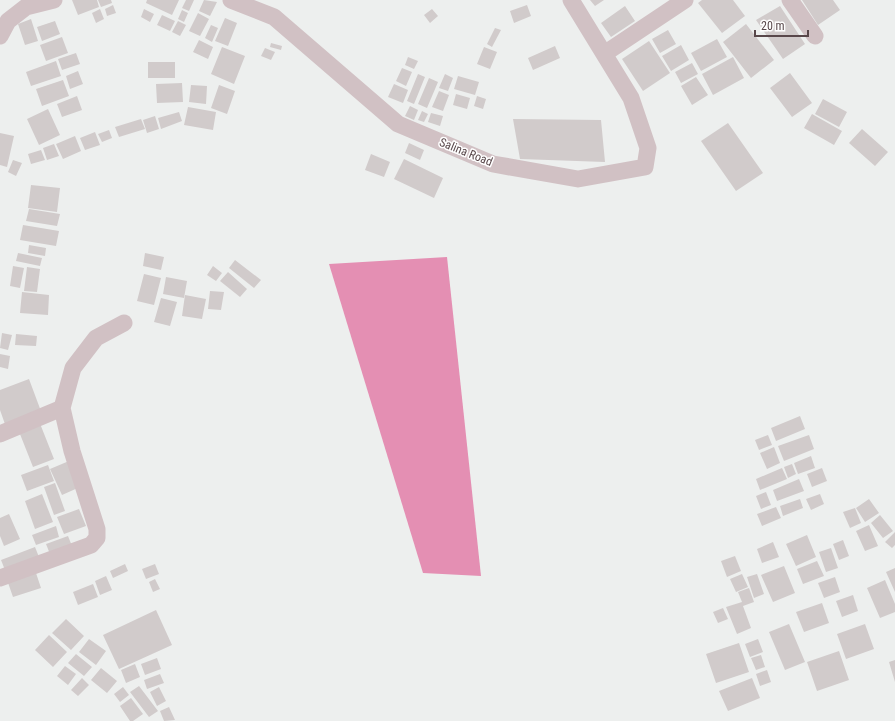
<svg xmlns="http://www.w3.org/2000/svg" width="895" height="721" font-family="'Roboto Condensed',sans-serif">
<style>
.water{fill:#e48fb3}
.building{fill:#d1cbcb}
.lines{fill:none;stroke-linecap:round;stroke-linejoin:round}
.street{stroke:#d1c1c4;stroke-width:17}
.labels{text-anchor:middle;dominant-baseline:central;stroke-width:3;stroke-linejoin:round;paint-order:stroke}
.street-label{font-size:12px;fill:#58474a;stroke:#fff}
</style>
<rect width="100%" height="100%" fill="#edefee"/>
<path class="water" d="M 447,257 L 481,576 L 423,573 L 329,264 Z"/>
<path class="building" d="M 72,0 L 97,0 L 99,7 L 78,15 Z
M 98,0 L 111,0 L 112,3 L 101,7 Z
M 147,0 L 179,0 L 172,15 L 146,3 Z
M 186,0 L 194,0 L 189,11 L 182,8 Z
M 204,0 L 217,2 L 210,16 L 199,11 Z
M 590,0 L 604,0 L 595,6 Z
M 702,0 L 733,0 L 745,16 L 722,33 L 698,3 Z
M 802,0 L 833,0 L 840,10 L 818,25 Z
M 113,5 L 116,13 L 107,16 L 105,9 Z
M 527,5 L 531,16 L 514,23 L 510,11 Z
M 625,6 L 635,21 L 611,37 L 601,23 Z
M 780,6 L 805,44 L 783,59 L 756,20 Z
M 100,9 L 104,19 L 96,23 L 92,13 Z
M 144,9 L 154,14 L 150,22 L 141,17 Z
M 432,9 L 438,16 L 430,23 L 424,15 Z
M 182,10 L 188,13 L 184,22 L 178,19 Z
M 198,13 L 209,19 L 200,36 L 189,31 Z
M 162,15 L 175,21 L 170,31 L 157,25 Z
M 225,18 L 237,23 L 228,46 L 215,41 Z
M 31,19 L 38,41 L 25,45 L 18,24 Z
M 55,21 L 60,34 L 42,41 L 37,27 Z
M 178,21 L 186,25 L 180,36 L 172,32 Z
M 746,24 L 774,60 L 751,78 L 723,42 Z
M 211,25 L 218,28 L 212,42 L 205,38 Z
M 495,28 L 501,30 L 492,47 L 487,44 Z
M 668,30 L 676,44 L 660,53 L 652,39 Z
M 62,37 L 68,53 L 46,61 L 40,45 Z
M 717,39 L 727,57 L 701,71 L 691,53 Z
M 199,40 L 213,47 L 208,59 L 193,52 Z
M 649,41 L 670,73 L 643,91 L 622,59 Z
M 271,43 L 282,46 L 281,50 L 270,47 Z
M 681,45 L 689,60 L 671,71 L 662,56 Z
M 555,46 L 560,58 L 533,70 L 528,58 Z
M 222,47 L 245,56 L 234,84 L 211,74 Z
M 484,47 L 497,52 L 490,69 L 477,64 Z
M 265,48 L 275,52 L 271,60 L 261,56 Z
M 76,53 L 80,64 L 62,70 L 58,59 Z
M 408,57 L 418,61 L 414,69 L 405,65 Z
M 733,57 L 744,78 L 713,95 L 702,74 Z
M 56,61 L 61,76 L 31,86 L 26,72 Z
M 148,62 L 175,62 L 175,78 L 148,78 Z
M 692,63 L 698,74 L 681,83 L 675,72 Z
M 402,68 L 412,72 L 406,86 L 396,81 Z
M 78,71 L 83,84 L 70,89 L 66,76 Z
M 790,73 L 812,103 L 792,117 L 770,88 Z
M 418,74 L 425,77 L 414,104 L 407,101 Z
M 445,74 L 453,78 L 448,91 L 439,88 Z
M 458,76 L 479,82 L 475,95 L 454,89 Z
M 696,77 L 708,95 L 692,105 L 681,86 Z
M 429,78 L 438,82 L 427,108 L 418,104 Z
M 63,80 L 69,96 L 42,106 L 36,89 Z
M 182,83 L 183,102 L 157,103 L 156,84 Z
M 394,84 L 408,90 L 403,103 L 388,97 Z
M 191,85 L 207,86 L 206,104 L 189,102 Z
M 219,85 L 235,91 L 227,114 L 211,108 Z
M 439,91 L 449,95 L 443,111 L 432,107 Z
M 456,94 L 470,98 L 467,109 L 453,105 Z
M 77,96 L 82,110 L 62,117 L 57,104 Z
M 477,96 L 486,99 L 483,109 L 474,106 Z
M 823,99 L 847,112 L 839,127 L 815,114 Z
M 410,106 L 418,110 L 414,120 L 405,116 Z
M 188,107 L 216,112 L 213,130 L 184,125 Z
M 48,109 L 60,135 L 39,145 L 27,119 Z
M 422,111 L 428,114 L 424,122 L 418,120 Z
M 179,112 L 182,121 L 161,129 L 158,118 Z
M 431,113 L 443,116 L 440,126 L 428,122 Z
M 812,114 L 842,131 L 834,145 L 804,128 Z
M 155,116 L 159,129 L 147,133 L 143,120 Z
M 141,119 L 145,129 L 119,137 L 115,127 Z
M 513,119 L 601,120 L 605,162 L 520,159 Z
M 728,123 L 763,173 L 736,191 L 701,141 Z
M 862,129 L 888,152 L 875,166 L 849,143 Z
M 109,130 L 112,138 L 102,142 L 98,134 Z
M 95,132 L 100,145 L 85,150 L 80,138 Z
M 0,133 L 14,136 L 7,167 L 0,165 Z
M 75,136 L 81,151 L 63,159 L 56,144 Z
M 409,143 L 424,150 L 420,160 L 405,153 Z
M 54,144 L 59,156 L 47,160 L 43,148 Z
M 41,150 L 45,160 L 31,164 L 28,154 Z
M 371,154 L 390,162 L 384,177 L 365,170 Z
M 404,159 L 443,178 L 434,198 L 394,179 Z
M 13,160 L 22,163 L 16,176 L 8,172 Z
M 31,185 L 60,188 L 57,212 L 28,208 Z
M 29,209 L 60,214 L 57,226 L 26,221 Z
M 23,225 L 59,231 L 56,246 L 20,240 Z
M 29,245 L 46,248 L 45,256 L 28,253 Z
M 18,253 L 42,258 L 40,266 L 16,261 Z
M 145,253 L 164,257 L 161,270 L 143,266 Z
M 235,260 L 261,280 L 254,288 L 229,268 Z
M 13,266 L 24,268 L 20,288 L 10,286 Z
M 213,266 L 222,273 L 216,281 L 207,275 Z
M 27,267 L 40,269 L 37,292 L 24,291 Z
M 228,272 L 247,289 L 240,297 L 220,281 Z
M 144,274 L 161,278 L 154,305 L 137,301 Z
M 166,277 L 187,281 L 184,298 L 163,294 Z
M 210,291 L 224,292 L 221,310 L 208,309 Z
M 22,292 L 49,295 L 48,315 L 20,313 Z
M 185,295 L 206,299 L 202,319 L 182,316 Z
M 161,298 L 177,302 L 170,326 L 154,322 Z
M 2,333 L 12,335 L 8,350 L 0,348 Z
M 16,334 L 37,336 L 36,346 L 15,345 Z
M 0,354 L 10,356 L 8,369 L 0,367 Z
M 29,379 L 42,414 L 6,427 L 0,410 L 0,390 Z
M 800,416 L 805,429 L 776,441 L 771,428 Z
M 39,421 L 54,459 L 33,467 L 18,429 Z
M 768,435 L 772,445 L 759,450 L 755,440 Z
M 809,435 L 814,449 L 784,461 L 778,446 Z
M 774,447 L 780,463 L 767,469 L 760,453 Z
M 811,456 L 815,468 L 798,474 L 794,463 Z
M 69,461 L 80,487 L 62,495 L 50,469 Z
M 792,464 L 796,474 L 788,478 L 784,467 Z
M 48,465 L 54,481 L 27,491 L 21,475 Z
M 782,468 L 787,479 L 760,490 L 756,479 Z
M 822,468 L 827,481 L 812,487 L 807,474 Z
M 799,479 L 804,491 L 777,501 L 773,490 Z
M 55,483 L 65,511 L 54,515 L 44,487 Z
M 766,492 L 771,505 L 761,509 L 756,496 Z
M 42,494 L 53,522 L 35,529 L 25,501 Z
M 820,494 L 824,504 L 811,510 L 806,499 Z
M 800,499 L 803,508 L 783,516 L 780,506 Z
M 869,499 L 879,513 L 865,522 L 856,508 Z
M 776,507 L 781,518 L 762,526 L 757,514 Z
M 855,508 L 861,523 L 850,528 L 843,512 Z
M 79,509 L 86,526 L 64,534 L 57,517 Z
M 9,514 L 20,539 L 4,546 L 0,536 L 0,518 Z
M 880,515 L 893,531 L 883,538 L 871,523 Z
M 869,525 L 878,546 L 865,551 L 856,531 Z
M 56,526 L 59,537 L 36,545 L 32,535 Z
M 895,532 L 895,545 L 892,548 L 885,542 Z
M 807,535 L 816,557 L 796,566 L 786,544 Z
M 68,536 L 72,546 L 50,554 L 46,544 Z
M 843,540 L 849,556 L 839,560 L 833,544 Z
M 773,542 L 779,557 L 762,563 L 757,549 Z
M 35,547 L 39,557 L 5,570 L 1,560 Z
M 831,548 L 838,568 L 826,572 L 819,552 Z
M 735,556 L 741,571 L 727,577 L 721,561 Z
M 817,561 L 824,576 L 803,584 L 797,569 Z
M 125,564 L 128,571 L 113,578 L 110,571 Z
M 155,564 L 159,574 L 146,579 L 142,569 Z
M 784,566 L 795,593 L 773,602 L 761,575 Z
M 34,567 L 41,588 L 13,597 L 6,577 Z
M 895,568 L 895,592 L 886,572 Z
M 742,574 L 748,587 L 736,592 L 730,579 Z
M 757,574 L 764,594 L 754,598 L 747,577 Z
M 106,576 L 112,590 L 100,595 L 95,581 Z
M 835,577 L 840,592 L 824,598 L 818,583 Z
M 155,579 L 160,589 L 153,592 L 149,582 Z
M 885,580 L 895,604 L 895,612 L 880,618 L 867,588 Z
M 93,584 L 98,597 L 78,605 L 73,592 Z
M 749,588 L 754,602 L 743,606 L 751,628 L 737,634 L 726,607 L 742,602 L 738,592 Z
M 853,595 L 858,611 L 842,617 L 836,601 Z
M 822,603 L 829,623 L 804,632 L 796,612 Z
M 723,608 L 728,619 L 718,623 L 713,612 Z
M 156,610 L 172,645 L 119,669 L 103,635 Z
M 66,619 L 84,636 L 71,650 L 52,633 Z
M 789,624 L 805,662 L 785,670 L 769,632 Z
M 865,624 L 874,649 L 846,659 L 837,634 Z
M 49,635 L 67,652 L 53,667 L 35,650 Z
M 89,639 L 106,651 L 96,665 L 79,652 Z
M 758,639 L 763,652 L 750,657 L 745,644 Z
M 739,643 L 749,672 L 716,683 L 706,654 Z
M 839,651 L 849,680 L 817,691 L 807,662 Z
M 76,654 L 92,667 L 84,676 L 68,663 Z
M 761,655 L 765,667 L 756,670 L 751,658 Z
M 157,658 L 161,669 L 145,675 L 141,664 Z
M 895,660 L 895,682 L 889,662 Z
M 135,664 L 140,677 L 126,683 L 121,670 Z
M 65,666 L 76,674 L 68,685 L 57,676 Z
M 101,668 L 117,681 L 107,693 L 91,680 Z
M 767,670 L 771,682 L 760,686 L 756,674 Z
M 160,674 L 164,683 L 147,689 L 144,680 Z
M 82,678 L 89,685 L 78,696 L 71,690 Z
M 752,678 L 760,698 L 728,711 L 719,691 Z
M 139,686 L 158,711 L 149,717 L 130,692 Z
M 123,687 L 129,695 L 120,702 L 114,694 Z
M 159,687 L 166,701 L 157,706 L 150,692 Z
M 131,698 L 143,714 L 133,721 L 130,721 L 120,706 Z
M 169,707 L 175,720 L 164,721 L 160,711 Z"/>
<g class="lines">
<path class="street" d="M 231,0 L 274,17 L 398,124 L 493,164 L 578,179 L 645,167 L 648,148 L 631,98 L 571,0
M 790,0 L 815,36
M 0,36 L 8,21 L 26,7 L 54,0
M 604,54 L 685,0
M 0,434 L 62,408
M 0,578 L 91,545 L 97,538 L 97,529 L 72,451 L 62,408 L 73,368 L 96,338 L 124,323"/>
</g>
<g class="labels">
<g class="street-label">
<text transform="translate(466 152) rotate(22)">Salina Road</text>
</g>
</g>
<path d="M755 30v6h53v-6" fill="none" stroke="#58474a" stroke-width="2"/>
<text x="761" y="30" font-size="12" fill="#58474a" stroke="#ffffff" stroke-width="3" paint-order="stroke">20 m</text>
</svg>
